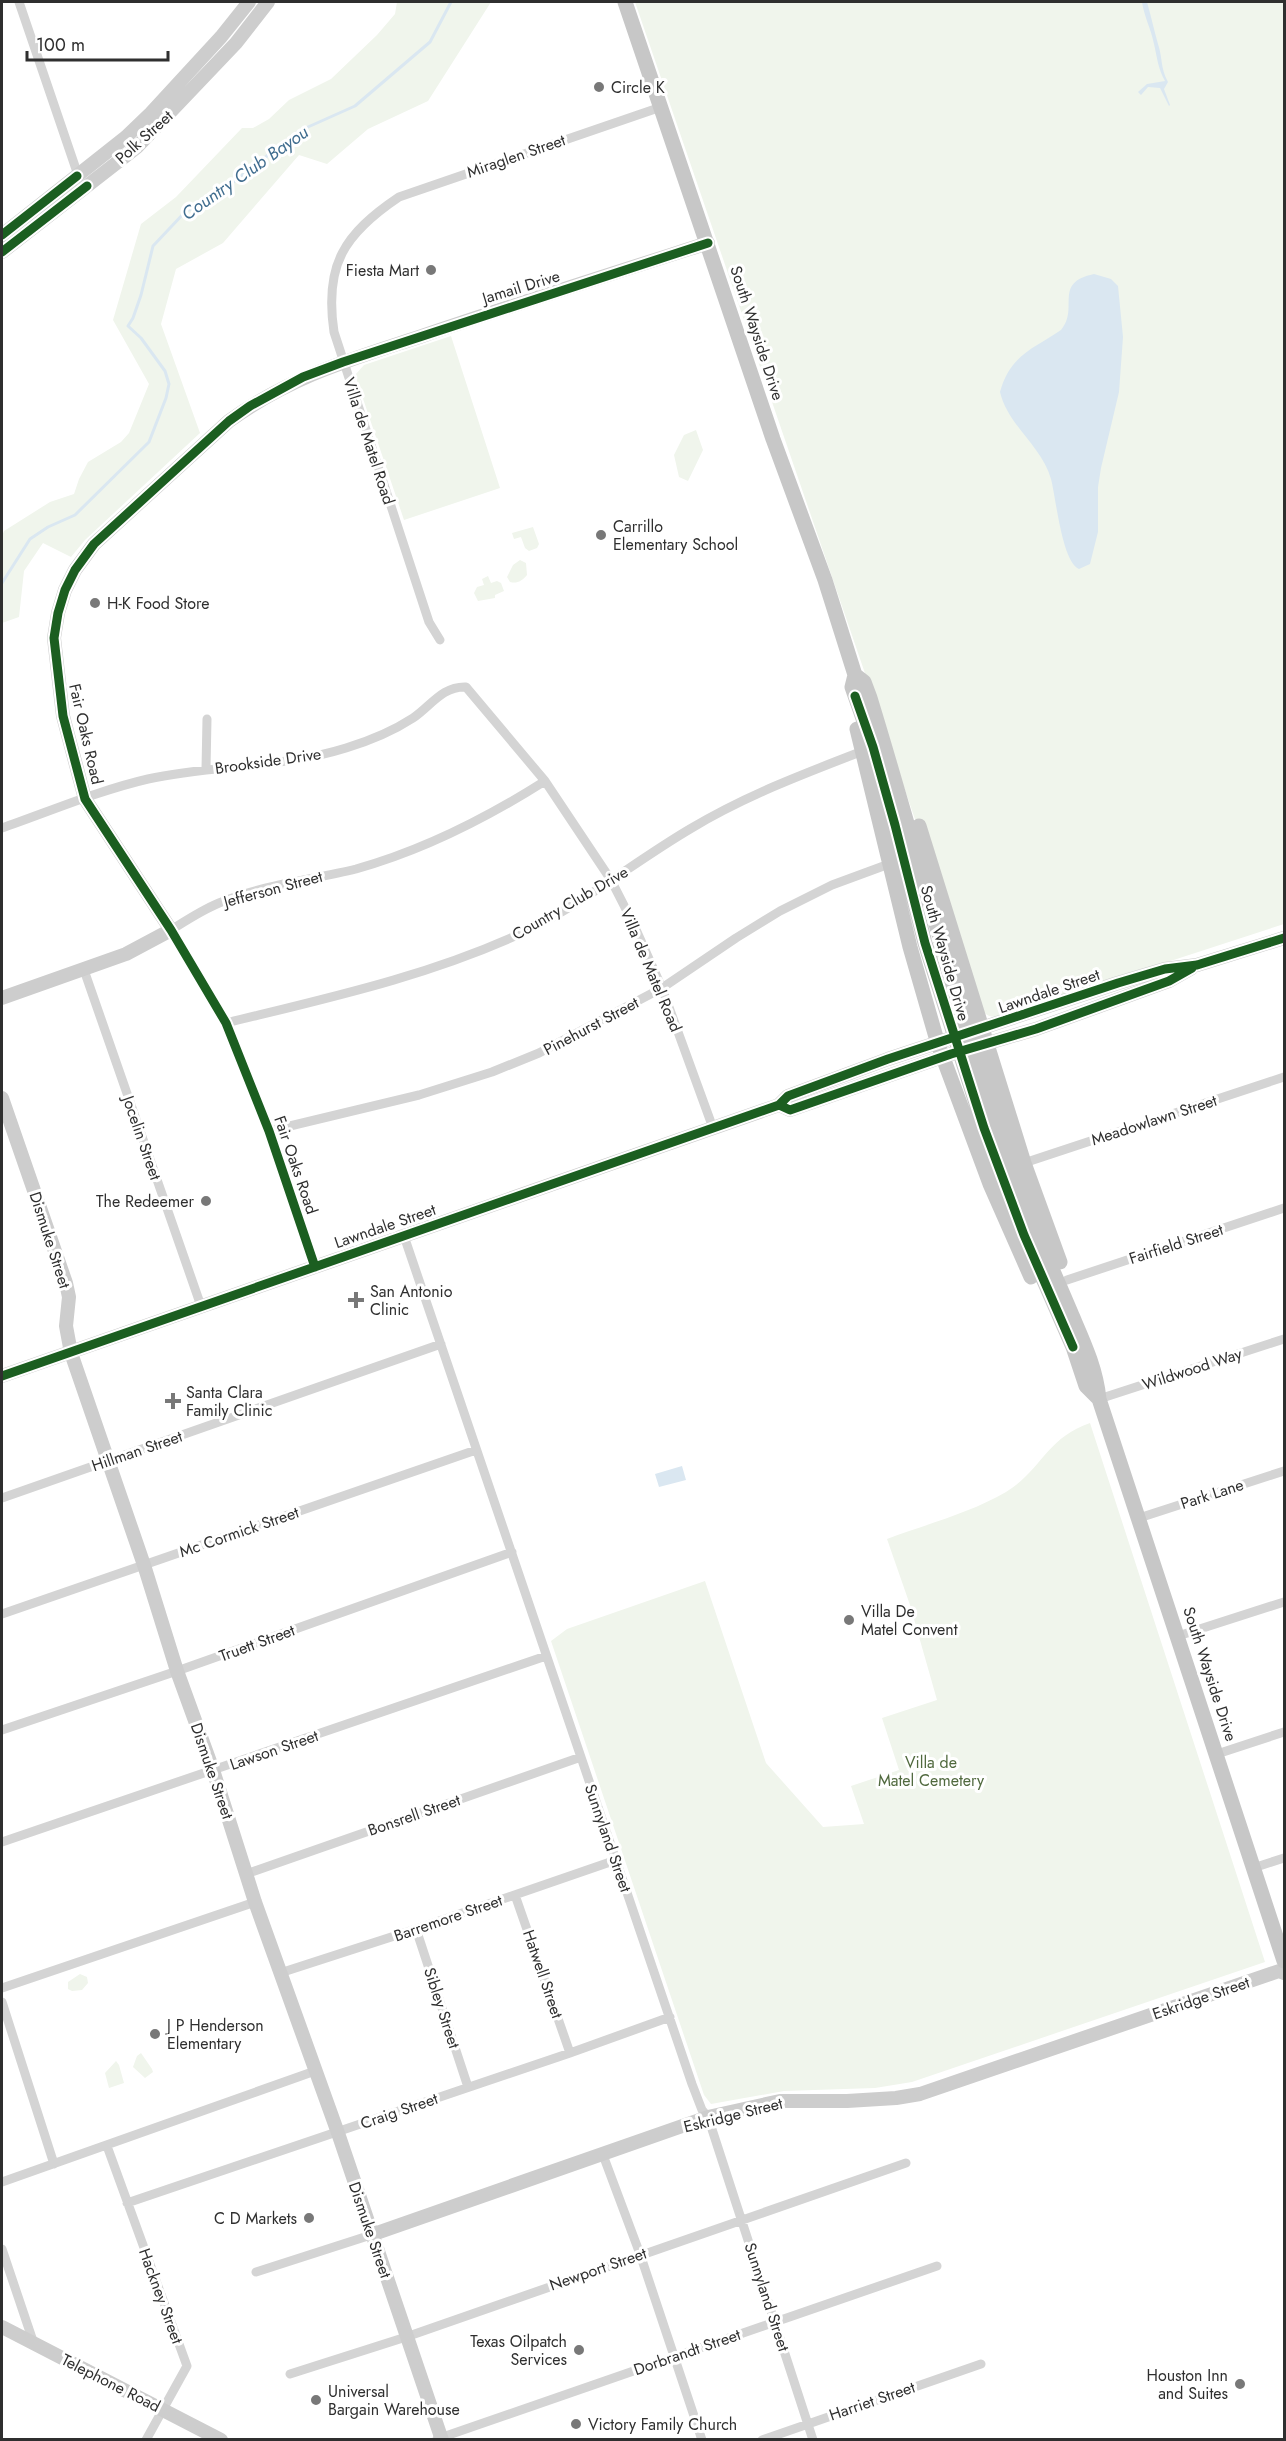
<svg xmlns="http://www.w3.org/2000/svg" width="1286" height="2441" font-family="Jost,sans-serif">
<style>
.green{fill:#f0f5ec}
.water{fill:#dae7f1}
.lines{fill:none;stroke-linecap:round;stroke-linejoin:round}
.stream{stroke:#dae7f1;stroke-width:3}
.street{stroke:#d4d4d4;stroke-width:9}
.secondary{stroke:#cdcdcd;stroke-width:14}
.primary{stroke:#c7c7c7;stroke-width:15}
.cycleway-casing{stroke:#fff;stroke-width:13}
.cycleway{stroke:#1b5e20;stroke-width:9}
.poi-dot{fill:#787878;stroke:#fff;stroke-width:2}
.labels{text-anchor:middle;dominant-baseline:central;stroke-width:6;stroke-linejoin:round;paint-order:stroke}
.poi-label{font-size:16px;fill:#2f2f2f;stroke:#fff;text-anchor:start}
.street-label{font-size:16px;fill:#2f2f2f;stroke:#fff}
.park-label{font-size:16px;fill:#50693e;stroke:#fff}
.water-label{font-size:18px;font-style:italic;fill:#406d8f;stroke:#fff}
</style>
<rect width="100%" height="100%" fill="#fff"/>
<path class="green" d="M 397,2 L 491,2 L 428,101 L 368,129 L 327,164 L 299,155 L 223,243 L 176,269 L 161,324 L 200,433 L 85,540 L 71,557 L 43,543 L 24,571 L 19,617 L 2,623 L 2,536 L 4,531 L 50,502 L 74,494 L 79,479 L 88,462 L 121,442 L 129,433 L 149,384 L 113,320 L 141,224 L 176,197 L 242,128 L 253,128 L 269,119 L 289,100 L 331,79 L 377,35 L 395,14 Z
M 635,2 L 1284,2 L 1284,924 L 998,1017 C 988,1017 984,1014 979,1006 Z
M 451,336 L 500,488 L 404,520 L 355,375 L 364,365 Z
M 696,430 L 703,450 L 688,481 L 679,477 L 674,455 L 684,435 Z
M 533,527 L 539,544 L 537,548 L 529,551 L 525,548 L 521,537 L 514,539 L 512,533 Z
M 520,560 L 526,563 L 527,575 C 522,581 517,584 510,582 L 507,577 L 513,565 Z
M 488,576 L 491,583 L 497,581 L 501,583 L 504,591 L 495,595 L 495,598 L 478,601 L 474,593 L 477,587 L 484,585 L 482,579 Z
M 1090,1423 L 1265,1962 L 912,2082 L 875,2088 L 784,2091 L 711,2104 L 704,2095 L 551,1641 L 567,1629 L 705,1581 L 766,1763 L 823,1827 L 864,1824 L 851,1786 L 899,1770 L 882,1718 L 937,1700 L 910,1605 L 887,1539 C 927,1524 970,1513 1006,1492 C 1042,1470 1046,1438 1090,1423 Z
M 80,1974 L 87,1977 L 88,1983 L 82,1990 L 72,1991 L 68,1989 L 68,1982 Z
M 141,2053 L 152,2069 L 153,2072 L 145,2078 L 133,2067 L 137,2056 Z
M 116,2061 L 119,2065 L 124,2083 L 109,2088 L 105,2073 Z"/>
<path class="water" d="M 1142,2 L 1147,2 C 1151,16 1154,30 1158,44 C 1163,59 1160,67 1168,82 L 1164,89 L 1170,105 L 1169,106 L 1160,88 L 1148,87 L 1141,95 L 1138,92 L 1147,84 L 1165,81 C 1158,69 1157,57 1154,44 C 1151,29 1144,16 1142,2 Z
M 1094,274 L 1111,279 L 1118,286 L 1123,337 L 1119,392 L 1101,468 L 1098,487 L 1098,532 L 1090,564 L 1079,569 C 1062,562 1056,498 1051,479 C 1042,446 1008,426 1000,392 C 1010,355 1033,349 1061,330 C 1080,308 1052,283 1094,274 Z
M 682,1466 L 686,1480 L 659,1487 L 655,1474 Z"/>
<g class="lines">
<path class="stream" d="M 2,583 L 30,539 L 48,527 L 75,515 L 149,442 L 166,398 L 169,384 L 165,371 L 141,338 L 128,326 L 133,318 L 141,295 L 153,246 L 186,211 L 209,201 L 299,131 L 355,106 L 430,42 L 451,2"/>
<path class="street" d="M 19,2 L 79,178
M 440,640 L 429,622 L 334,332 C 324,265 344,234 399,197 L 661,107
M 206,769 L 207,719
M 2,828 C 48,812 100,790 148,779 C 214,765 282,768 346,748 C 369,741 393,731 413,718 C 431,706 442,686 466,687 L 545,781 L 611,880 L 634,925 L 662,988 L 713,1128
M 84,970 L 201,1306
M 226,1023 C 328,998 429,976 524,932 C 583,904 634,862 690,829 C 745,796 803,774 863,751
M 269,1131 L 419,1095 L 492,1072 L 539,1053 L 662,988 L 736,938 L 780,911 L 832,885 L 889,864
M 1024,1163 L 1284,1077
M 404,1236 L 692,2084 L 702,2110 L 708,2117 L 813,2440
M 315,1267 L 269,1131 L 226,1023 L 171,930 C 187,920 202,910 219,903 C 262,885 311,880 356,869 C 424,850 485,819 545,781
M 1067,1280 L 1284,1208
M 1099,1399 L 1284,1339
M 2,1498 L 441,1344
M 1139,1518 L 1284,1471
M 2,1614 L 476,1450
M 1178,1636 L 1284,1602
M 2,1730 L 177,1671 L 512,1552
M 1217,1754 L 1284,1732
M 2,1842 L 546,1656
M 1253,1868 L 1284,1858
M 246,1874 L 581,1757
M 515,1895 L 570,2053
M 416,1929 L 468,2087
M 280,1973 L 416,1929 L 616,1860
M 2,1988 L 255,1902
M 2,2002 L 54,2164
M 107,2146 L 187,2366 L 146,2440
M 603,2155 L 640,2254 L 702,2440
M 2,2182 L 315,2071
M 127,2203 L 570,2053 L 670,2017
M 2,2249 L 34,2344
M 256,2272 L 371,2235
M 290,2374 L 406,2337 L 906,2163
M 437,2439 L 937,2266
M 762,2440 L 981,2364"/>
<path class="secondary" d="M 2,235 L 126,137 L 151,113 L 221,37 L 249,2
M 2,252 L 137,147 L 236,43 L 268,2
M 2,998 L 126,954 L 171,930 L 85,799 L 63,716 L 54,638 L 58,613 L 65,590 L 75,570 L 94,544 L 229,421 C 293,375 353,359 425,335 C 519,303 614,273 708,243
M 2,1098 L 66,1283 L 69,1297 L 66,1326 L 71,1353 L 144,1565 L 177,1671 L 213,1770 L 255,1902 L 338,2133 L 442,2440
M 779,1105 L 790,1110 L 951,1054 L 1036,1029 L 1169,981 L 1192,968
M 2,1376 L 779,1105 L 788,1096 L 888,1059 L 1118,983 L 1165,969 L 1197,965 L 1284,938
M 371,2235 L 708,2117 L 780,2101 L 847,2101 L 896,2098 L 920,2094 L 1279,1971 L 1284,1973
M 2,2327 L 221,2440"/>
<path class="primary" d="M 625,2 L 773,439 L 825,580 L 855,675 L 864,682 L 870,698 C 922,867 964,1039 1026,1205 C 1039,1241 1056,1277 1071,1313 C 1083,1341 1096,1368 1099,1399 L 1284,1961
M 855,675 L 852,687 L 873,747 L 895,825 L 925,943 L 984,1128 L 1024,1235 L 1073,1347 L 1086,1386 L 1099,1399
M 857,729 L 910,947 L 938,1044 L 990,1184 L 1031,1277
M 919,826 L 1024,1163 L 1060,1262"/>
<defs>
<path id="cycleway" d="M 2,235 L 77,176
M 2,252 L 87,186
M 855,696 L 873,747 L 895,825 L 925,943 L 984,1128 L 1024,1235 L 1073,1347
M 779,1105 L 790,1110 L 951,1054 L 1036,1029 L 1169,981 L 1192,968
M 315,1267 L 269,1131 L 226,1023 L 171,930 L 85,799 L 63,716 L 54,638 L 58,613 L 65,590 L 75,570 L 94,544 L 229,421 L 250,406 L 303,377 L 343,362 L 708,243
M 2,1376 L 779,1105 L 788,1096 L 888,1059 L 1118,983 L 1165,969 L 1197,965 L 1284,938"/>
</defs>
<use href="#cycleway" class="cycleway-casing"/>
<use href="#cycleway" class="cycleway"/>
</g>
<g class="poi-dot">
<circle cx="599" cy="87" r="6"/>
<circle cx="431" cy="270" r="6"/>
<circle cx="601" cy="535" r="6"/>
<circle cx="95" cy="603" r="6"/>
<circle cx="206" cy="1201" r="6"/>
<path d="M353 1291h6v6h6v6h-6v6h-6v-6h-6v-6h6z"/>
<path d="M170 1392h6v6h6v6h-6v6h-6v-6h-6v-6h6z"/>
<circle cx="849" cy="1620" r="6"/>
<circle cx="155" cy="2034" r="6"/>
<circle cx="309" cy="2218" r="6"/>
<circle cx="579" cy="2350" r="6"/>
<circle cx="1240" cy="2384" r="6"/>
<circle cx="316" cy="2400" r="6"/>
<circle cx="576" cy="2424" r="6"/>
</g>
<g class="labels">
<g class="poi-label">
<text x="611" y="87">Circle K</text>
<text x="419" y="270" text-anchor="end">Fiesta Mart</text>
<text x="613" y="526">Carrillo<tspan x="613" dy="18">Elementary School</tspan></text>
<text x="107" y="603">H-K Food Store</text>
<text x="194" y="1201" text-anchor="end">The Redeemer</text>
<text x="370" y="1291">San Antonio<tspan x="370" dy="18">Clinic</tspan></text>
<text x="186" y="1392">Santa Clara<tspan x="186" dy="18">Family Clinic</tspan></text>
<text x="861" y="1611">Villa De<tspan x="861" dy="18">Matel Convent</tspan></text>
<text x="167" y="2025">J P Henderson<tspan x="167" dy="18">Elementary</tspan></text>
<text x="297" y="2218" text-anchor="end">C D Markets</text>
<text x="567" y="2341" text-anchor="end">Texas Oilpatch<tspan x="567" dy="18">Services</tspan></text>
<text x="1228" y="2375" text-anchor="end">Houston Inn<tspan x="1228" dy="18">and Suites</tspan></text>
<text x="328" y="2391">Universal<tspan x="328" dy="18">Bargain Warehouse</tspan></text>
<text x="588" y="2424">Victory Family Church</text>
</g>
<g class="street-label">
<text transform="translate(144 137) rotate(-42)">Polk Street</text>
<text transform="translate(516 156) rotate(-19)">Miraglen Street</text>
<text transform="translate(521 287) rotate(-17)">Jamail Drive</text>
<text transform="translate(757 333) rotate(72)">South Wayside Drive</text>
<text transform="translate(369 441) rotate(72)">Villa de Matel Road</text>
<text transform="translate(86 734) rotate(77)">Fair Oaks Road</text>
<text transform="translate(268 761) rotate(-8)">Brookside Drive</text>
<text transform="translate(273 889) rotate(-15)">Jefferson Street</text>
<text transform="translate(570 903) rotate(-30)">Country Club Drive</text>
<text transform="translate(945 953) rotate(74)">South Wayside Drive</text>
<text transform="translate(651 970) rotate(67)">Villa de Matel Road</text>
<text transform="translate(1049 991) rotate(-19)">Lawndale Street</text>
<text transform="translate(591 1026) rotate(-28)">Pinehurst Street</text>
<text transform="translate(1154 1120) rotate(-18)">Meadowlawn Street</text>
<text transform="translate(142 1138) rotate(71)">Jocelin Street</text>
<text transform="translate(296 1165) rotate(71)">Fair Oaks Road</text>
<text transform="translate(385 1226) rotate(-19)">Lawndale Street</text>
<text transform="translate(50 1240) rotate(72)">Dismuke Street</text>
<text transform="translate(1176 1244) rotate(-18)">Fairfield Street</text>
<text transform="translate(1192 1369) rotate(-18)">Wildwood Way</text>
<text transform="translate(137 1451) rotate(-19)">Hillman Street</text>
<text transform="translate(1212 1494) rotate(-18)">Park Lane</text>
<text transform="translate(239 1532) rotate(-19)">Mc Cormick Street</text>
<text transform="translate(257 1643) rotate(-20)">Truett Street</text>
<text transform="translate(1210 1674) rotate(72)">South Wayside Drive</text>
<text transform="translate(274 1750) rotate(-19)">Lawson Street</text>
<text transform="translate(212 1771) rotate(71)">Dismuke Street</text>
<text transform="translate(414 1815) rotate(-19)">Bonsrell Street</text>
<text transform="translate(608 1838) rotate(71)">Sunnyland Street</text>
<text transform="translate(448 1918) rotate(-19)">Barremore Street</text>
<text transform="translate(543 1974) rotate(71)">Hatwell Street</text>
<text transform="translate(1201 1998) rotate(-19)">Eskridge Street</text>
<text transform="translate(442 2008) rotate(72)">Sibley Street</text>
<text transform="translate(399 2111) rotate(-19)">Craig Street</text>
<text transform="translate(733 2115) rotate(-14)">Eskridge Street</text>
<text transform="translate(370 2230) rotate(71)">Dismuke Street</text>
<text transform="translate(598 2269) rotate(-19)">Newport Street</text>
<text transform="translate(161 2296) rotate(70)">Hackney Street</text>
<text transform="translate(767 2297) rotate(72)">Sunnyland Street</text>
<text transform="translate(687 2352) rotate(-19)">Dorbrandt Street</text>
<text transform="translate(111 2383) rotate(27)">Telephone Road</text>
<text transform="translate(872 2401) rotate(-19)">Harriet Street</text>
</g>
<g class="park-label">
<text x="931" y="1762">Villa de<tspan x="931" dy="18">Matel Cemetery</tspan></text>
</g>
<g class="water-label">
<text transform="translate(245 173) rotate(-35)">Country Club Bayou</text>
</g>
</g>
<rect width="1286" height="2441" fill="none" stroke="#2f2f2f" stroke-width="6"/>
<path d="M27 51v9h141v-9" fill="none" stroke="#2f2f2f" stroke-width="3"/>
<text x="36" y="51" font-size="18" fill="#2f2f2f" stroke="#ffffff" stroke-width="4.5" paint-order="stroke">100 m</text>
</svg>
